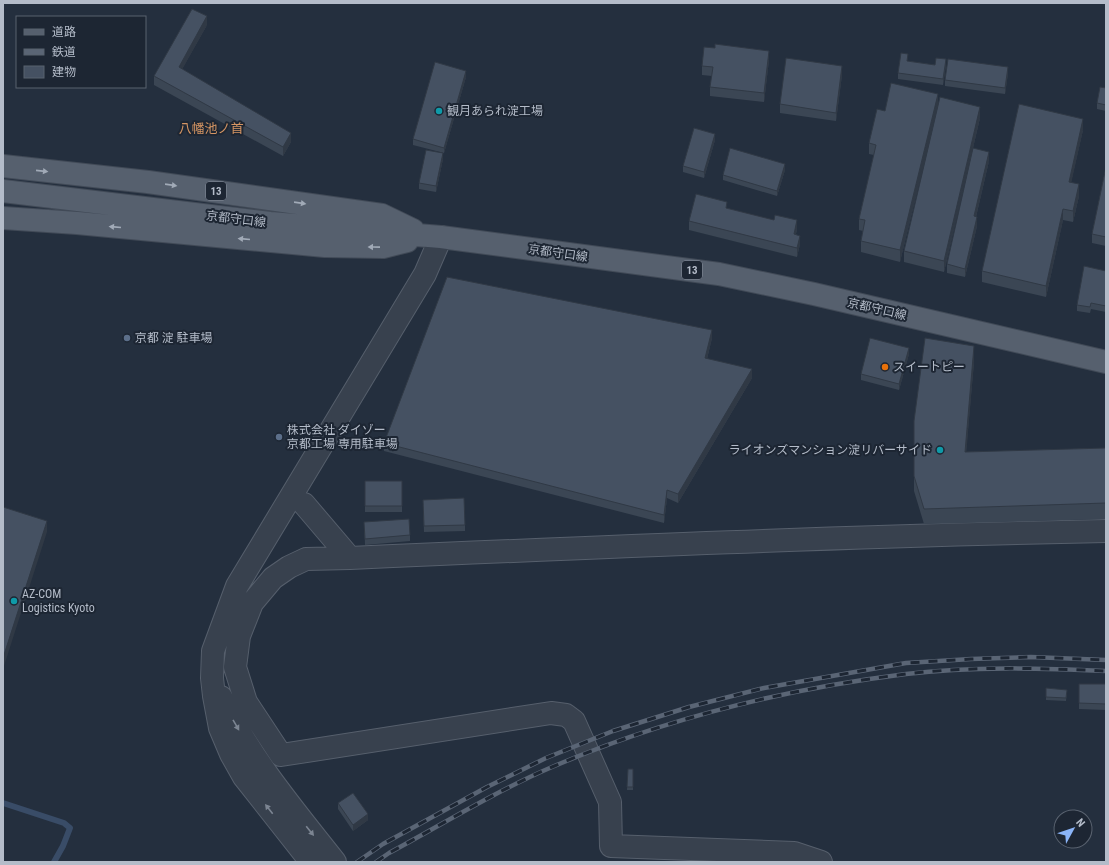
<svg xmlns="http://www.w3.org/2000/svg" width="1109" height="865" font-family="'Roboto Condensed','Noto Sans JP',sans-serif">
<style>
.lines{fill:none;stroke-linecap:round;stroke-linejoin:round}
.stream{stroke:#394c67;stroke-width:6}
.minor-casing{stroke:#565f6c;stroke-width:24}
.major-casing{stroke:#414a57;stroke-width:24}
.minor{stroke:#38414e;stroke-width:22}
.major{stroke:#56606e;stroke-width:22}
.rail-casing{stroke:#5a6575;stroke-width:4.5}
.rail{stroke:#1d2633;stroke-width:3;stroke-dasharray:9;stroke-linecap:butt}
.wall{fill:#3b4654}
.shaded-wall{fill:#303945}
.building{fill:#455162;stroke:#303945}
.oneway{fill:#a1aab7}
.oneway2{fill:#7c8592}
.culture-dot{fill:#0f9aa8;stroke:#1d2633;stroke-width:1.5}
.service-dot{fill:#5c6f8a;stroke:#1d2633;stroke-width:1.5}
.food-dot{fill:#e8710a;stroke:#1d2633;stroke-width:1.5}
.labels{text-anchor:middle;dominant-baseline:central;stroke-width:4;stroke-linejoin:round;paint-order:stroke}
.shield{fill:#1d2633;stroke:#878f9c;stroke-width:1}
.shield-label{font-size:11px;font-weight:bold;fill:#b4bcc9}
.poi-label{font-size:12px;fill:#b4bcc9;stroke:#1d2633;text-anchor:start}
.street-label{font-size:12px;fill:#b4bcc9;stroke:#1d2633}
.neighbourhood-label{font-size:13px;fill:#d59563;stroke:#1d2633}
</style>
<rect width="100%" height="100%" fill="#242f3e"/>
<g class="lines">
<path class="stream" d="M 3,803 L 64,823 L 70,828 L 63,846 L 54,862"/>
<defs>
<path id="minor" d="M 304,504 L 350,558 C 602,547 854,536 1106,531
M 350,558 L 306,559 L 289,567 L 273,578 L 252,603 L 239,636 L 235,667 L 246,702 L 281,755 L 551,713 L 566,715 L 574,721 L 610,802 L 611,846 L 794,853 L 821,862
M 221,697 C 249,757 294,810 335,862
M 311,862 L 244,777 L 231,754 L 220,728 L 214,696 L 212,678 L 213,651 L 237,586 L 425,274 L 441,237"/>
<path id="major" d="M 3,166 L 148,182 L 382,215 L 413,230
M 3,191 L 270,223 L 441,237 L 719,274 L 814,294 L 1106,362
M 3,218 L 77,223 L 325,246 L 383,247 L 407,241"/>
</defs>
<use href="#minor" class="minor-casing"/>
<use href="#major" class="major-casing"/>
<use href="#minor" class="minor"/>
<use href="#major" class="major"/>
<defs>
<path id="rail" d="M 357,862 L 383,844 L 487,787 L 546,758 L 613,731 L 689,707 L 764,688 L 906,663 L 971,659 L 1031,657 L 1106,660
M 376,862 L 389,853 C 443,824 496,791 552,767 C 664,719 785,689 906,674 C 972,666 1040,668 1106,671"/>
</defs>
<use href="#rail" class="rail-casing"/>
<use href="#rail" class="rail"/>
</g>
<path class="wall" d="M 207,25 L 182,69 L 291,142 L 283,156 L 154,85 L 154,76 Z
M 769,60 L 764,102 L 710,96 L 710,87 L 712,76 L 702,75 L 702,66 Z
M 908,61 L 935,65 L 946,65 L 943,85 L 898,79 L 898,73 Z
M 1008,73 L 1005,94 L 945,86 L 945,80 Z
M 842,75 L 836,121 L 780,113 L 780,104 Z
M 466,77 L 444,153 L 413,145 L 413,139 Z
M 1106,88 L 1106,111 L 1097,109 L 1097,103 Z
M 938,106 L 900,262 L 861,252 L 861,241 L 863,231 L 859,230 L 859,219 L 874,155 L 869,154 L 869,143 L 885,111 Z
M 980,118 L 944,272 L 904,262 L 904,251 Z
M 1083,130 L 1071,182 L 1079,196 L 1073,222 L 1063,220 L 1046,297 L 982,282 L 982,271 Z
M 715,140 L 704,178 L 683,172 L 683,166 Z
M 443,159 L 436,192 L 419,189 L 419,183 Z
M 989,161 L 976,217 L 977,226 L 965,277 L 947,273 L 947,264 Z
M 1106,167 L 1106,246 L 1092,243 L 1092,234 Z
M 785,170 L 777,196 L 723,180 L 723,175 Z
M 727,208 L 797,229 L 796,234 L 800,244 L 797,257 L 689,230 L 689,221 Z
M 1106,271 L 1106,312 L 1091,309 L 1090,313 L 1077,311 L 1077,305 Z
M 712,338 L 707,359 L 752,378 L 678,503 L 667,498 L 664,523 L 384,451 L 384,443 Z
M 909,354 L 899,390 L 861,380 L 861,374 Z
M 974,362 L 966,452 L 1106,448 L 1106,519 L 924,524 L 914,491 L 914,476 Z
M 365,481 L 402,481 L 402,512 L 365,512 Z
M 423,505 L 465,525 L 465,531 L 424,532 Z
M 364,522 L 410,535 L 410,541 L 365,545 Z
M 1079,684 L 1106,684 L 1106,710 L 1079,709 Z
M 1046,688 L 1067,690 L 1066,701 L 1046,700 Z
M 628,769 L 633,769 L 633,790 L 627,790 Z
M 338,803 L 368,820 L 353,831 L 338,809 Z"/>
<path class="shaded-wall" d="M 207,16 L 207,25 L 179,75 L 179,67 Z
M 769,51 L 769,60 L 764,102 L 764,93 Z
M 946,59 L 946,65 L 943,85 L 943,79 Z
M 842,66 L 842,75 L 836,121 L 836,113 Z
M 1008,67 L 1008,73 L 1005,94 L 1005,88 Z
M 466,71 L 466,77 L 444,153 L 444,148 Z
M 938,94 L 938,106 L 900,262 L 900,250 Z
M 980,107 L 980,118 L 944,272 L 944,261 Z
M 1083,119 L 1083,130 L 1069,193 L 1069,182 Z
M 291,133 L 291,142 L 283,156 L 283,147 Z
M 715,134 L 715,140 L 704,178 L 704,172 Z
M 989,152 L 989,161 L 974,225 L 974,216 Z
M 443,153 L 443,159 L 436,192 L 436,186 Z
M 785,164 L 785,170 L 777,196 L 777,191 Z
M 1079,184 L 1079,196 L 1073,222 L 1073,211 Z
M 1063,209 L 1063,220 L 1046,297 L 1046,286 Z
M 977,217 L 977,226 L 965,277 L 965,269 Z
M 797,220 L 797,229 L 794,242 L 794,234 Z
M 800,236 L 800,244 L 797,257 L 797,248 Z
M 712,330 L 712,338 L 705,367 L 705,358 Z
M 974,346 L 974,362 L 965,468 L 965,452 Z
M 909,348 L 909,354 L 899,390 L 899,384 Z
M 752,369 L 752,378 L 678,503 L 678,494 Z
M 667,490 L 667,498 L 664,523 L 664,515 Z
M 47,521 L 47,532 L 3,669 L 3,658 Z
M 368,814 L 368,820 L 353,831 L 353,825 Z"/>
<path class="building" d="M 192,9 L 207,16 L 179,67 L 291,133 L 283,147 L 154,76 Z
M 715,44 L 769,51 L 764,93 L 710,87 L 713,67 L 702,66 L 704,47 L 715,48 Z
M 901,53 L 908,54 L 907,61 L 935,65 L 936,58 L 946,59 L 943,79 L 898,73 Z
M 786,58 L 842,66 L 836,113 L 780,104 Z
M 948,59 L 1008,67 L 1005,88 L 945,80 Z
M 435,62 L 466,71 L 444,148 L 413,139 Z
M 891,83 L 938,94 L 900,250 L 861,241 L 865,220 L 859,219 L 876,145 L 869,143 L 877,109 L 885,111 Z
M 1100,87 L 1106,88 L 1106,105 L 1097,103 Z
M 940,97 L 980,107 L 944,261 L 904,251 Z
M 1019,104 L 1083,119 L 1069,182 L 1079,184 L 1073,211 L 1063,209 L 1046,286 L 982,271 Z
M 694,128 L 715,134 L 704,172 L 683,166 Z
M 730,148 L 785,164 L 777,191 L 723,175 Z
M 973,148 L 989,152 L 974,216 L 977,217 L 965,269 L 947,264 Z
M 426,150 L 443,153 L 436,186 L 419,183 Z
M 1106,167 L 1106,237 L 1092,234 Z
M 696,194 L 727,202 L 726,208 L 774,220 L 775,215 L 797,220 L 794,234 L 800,236 L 797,248 L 689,221 Z
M 1084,266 L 1106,271 L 1106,306 L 1091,303 L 1090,307 L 1077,305 Z
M 447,277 L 712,330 L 705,358 L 752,369 L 678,494 L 667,490 L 664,515 L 384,443 Z
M 870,338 L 909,348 L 899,384 L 861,374 Z
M 925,338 L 974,346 L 965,452 L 1106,448 L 1106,503 L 924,509 L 914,476 L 914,421 Z
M 365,481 L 402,481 L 402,506 L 365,506 Z
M 464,498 L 465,525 L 424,526 L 423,500 Z
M 3,507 L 47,521 L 3,658 Z
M 409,519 L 410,535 L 365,539 L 364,522 Z
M 1079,684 L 1106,684 L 1106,704 L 1079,703 Z
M 1046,688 L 1067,690 L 1066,698 L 1046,697 Z
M 628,769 L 633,769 L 633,787 L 627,787 Z
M 353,793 L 368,814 L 353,825 L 338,803 Z"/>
<defs><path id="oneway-solid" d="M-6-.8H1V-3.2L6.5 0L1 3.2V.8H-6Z"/></defs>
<g class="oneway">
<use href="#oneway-solid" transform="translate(42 171) rotate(6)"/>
<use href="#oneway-solid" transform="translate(171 185) rotate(8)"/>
<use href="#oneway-solid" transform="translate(300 203) rotate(8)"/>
<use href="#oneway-solid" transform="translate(115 227) rotate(-175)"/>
<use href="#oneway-solid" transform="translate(244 239) rotate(-175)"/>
<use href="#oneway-solid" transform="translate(374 247) rotate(-179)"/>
</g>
<g class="oneway2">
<use href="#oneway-solid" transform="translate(236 725) rotate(60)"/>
<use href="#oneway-solid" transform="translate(269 809) rotate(-128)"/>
<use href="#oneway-solid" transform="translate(310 831) rotate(51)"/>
</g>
<g class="culture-dot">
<circle cx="439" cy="111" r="4"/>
<circle cx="940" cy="450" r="4"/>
<circle cx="14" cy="601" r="4"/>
</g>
<g class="service-dot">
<circle cx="127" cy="338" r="4"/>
<circle cx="279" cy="437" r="4"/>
</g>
<circle class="food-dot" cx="885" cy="367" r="4"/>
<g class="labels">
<g class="shield">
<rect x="206" y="182" width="20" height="18" rx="3"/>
<rect x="682" y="261" width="20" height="18" rx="3"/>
</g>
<g class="shield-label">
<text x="216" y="191">13</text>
<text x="692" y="270">13</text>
</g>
<g class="poi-label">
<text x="447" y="111">観月あられ淀工場</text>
<text x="135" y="338">京都 淀 駐車場</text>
<text x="893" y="367">スイートピー</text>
<text x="287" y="430">株式会社 ダイゾー<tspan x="287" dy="14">京都工場 専用駐車場</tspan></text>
<text x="932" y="450" text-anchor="end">ライオンズマンション淀リバーサイド</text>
<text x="22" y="594">AZ-COM<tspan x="22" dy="14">Logistics Kyoto</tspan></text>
</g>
<g class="street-label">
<text transform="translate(236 219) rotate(7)">京都守口線</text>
<text transform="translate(558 253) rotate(8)">京都守口線</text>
<text transform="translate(877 309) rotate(13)">京都守口線</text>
</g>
<g class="neighbourhood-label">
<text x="211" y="128">八幡池ノ首</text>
</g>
</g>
<rect width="1109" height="865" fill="none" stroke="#b4bcc9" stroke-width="8"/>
<rect x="16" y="16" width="130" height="72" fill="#1d2633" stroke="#59626f"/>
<rect x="24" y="29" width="20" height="6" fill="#56606e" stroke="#59626f"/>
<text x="52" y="36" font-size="12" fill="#b4bcc9">道路</text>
<rect x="24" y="49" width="20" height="6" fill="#5a6575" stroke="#59626f"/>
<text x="52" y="56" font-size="12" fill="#b4bcc9">鉄道</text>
<rect x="24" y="66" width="20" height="12" fill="#455162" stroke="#59626f"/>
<text x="52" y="76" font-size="12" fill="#b4bcc9">建物</text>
<g transform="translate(1073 829) rotate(50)"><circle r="19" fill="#1d2633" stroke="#59626f"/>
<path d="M0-3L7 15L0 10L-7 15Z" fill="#8ab4f8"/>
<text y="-6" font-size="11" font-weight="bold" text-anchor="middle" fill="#b4bcc9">N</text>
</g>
</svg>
